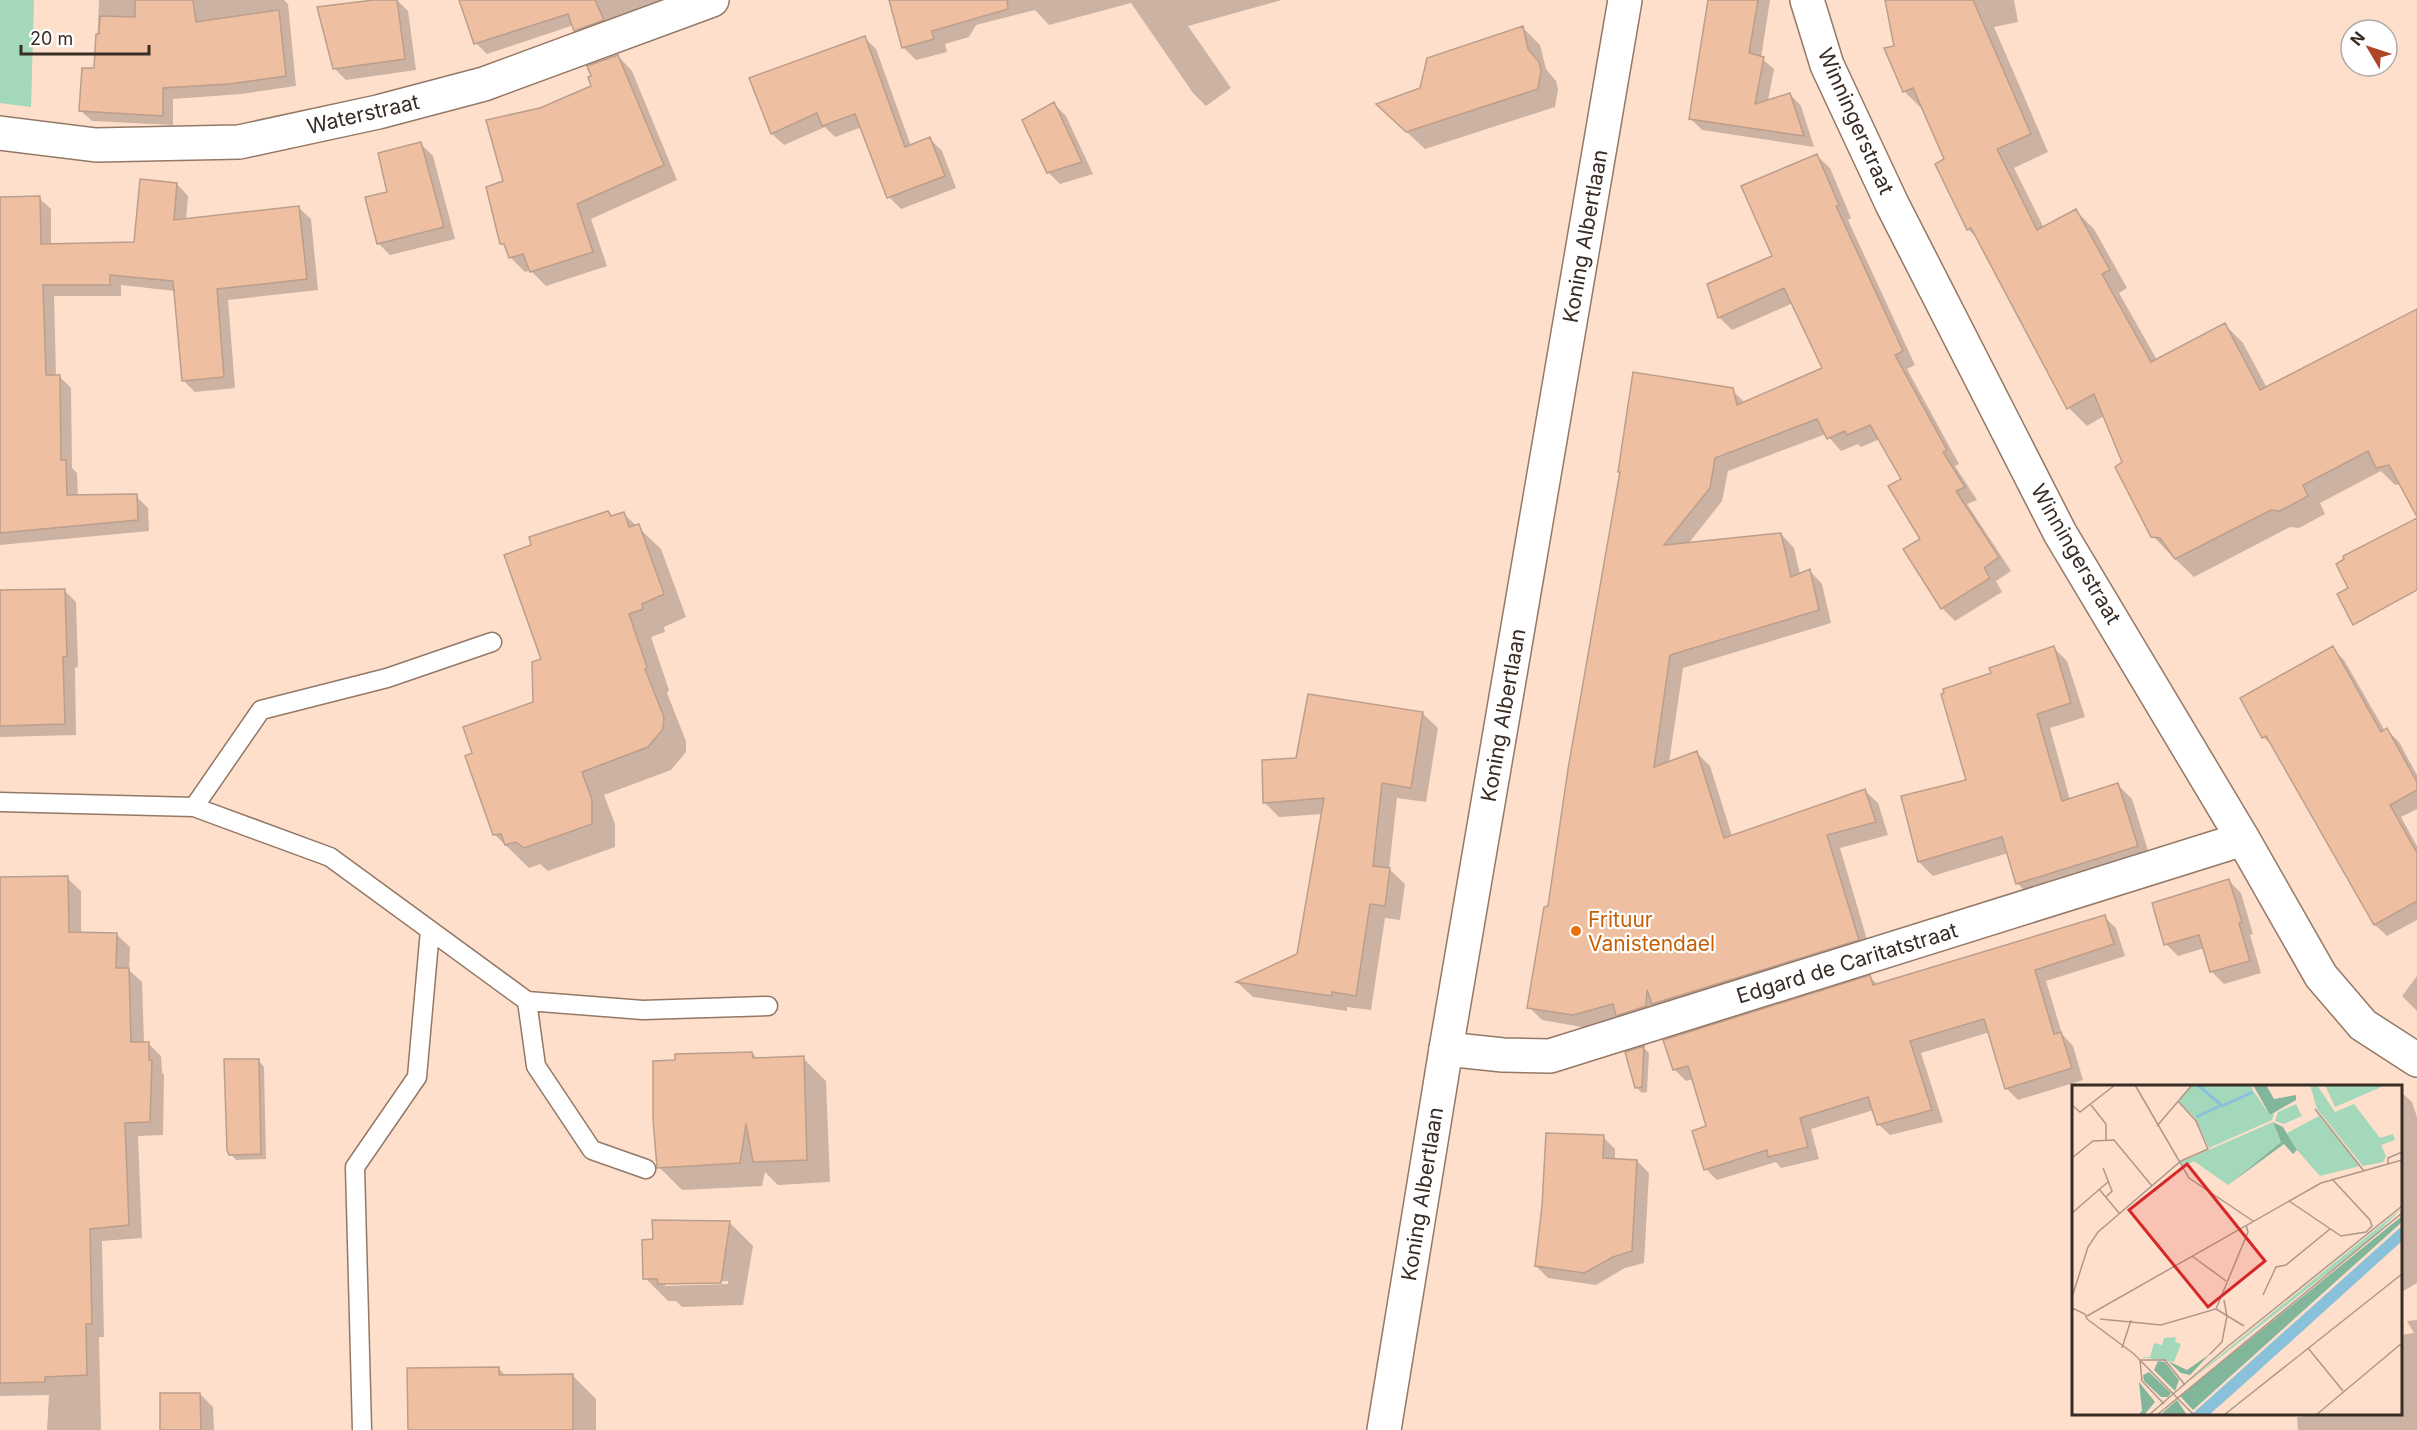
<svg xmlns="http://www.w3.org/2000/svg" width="2417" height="1430" font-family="Inter,sans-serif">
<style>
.green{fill:#a3d8ba}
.shadow{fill:#0003;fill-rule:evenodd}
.building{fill:#efbfa1;stroke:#bc9e8c;stroke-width:1.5}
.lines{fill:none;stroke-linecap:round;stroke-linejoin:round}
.service-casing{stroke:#947866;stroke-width:21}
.minor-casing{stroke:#947866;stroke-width:36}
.tertiary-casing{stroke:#947866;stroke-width:36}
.service{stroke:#fff;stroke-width:18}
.minor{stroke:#fff;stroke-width:33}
.tertiary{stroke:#fff;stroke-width:33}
.food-dot{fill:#e8710a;stroke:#fff;stroke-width:2}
.labels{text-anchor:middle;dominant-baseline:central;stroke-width:4.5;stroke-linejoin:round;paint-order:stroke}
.street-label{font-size:21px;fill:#382c25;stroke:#fff}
.food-label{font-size:21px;fill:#c56008;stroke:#fff;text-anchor:start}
.inset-river{fill:none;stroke:#89c1db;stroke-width:3}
.inset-road{fill:none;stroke:#af9789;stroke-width:1.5}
.view{fill:#d62828;fill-opacity:0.15;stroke:#d62828;stroke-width:3}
.inset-edge{fill:none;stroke:#382c25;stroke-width:3}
</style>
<rect width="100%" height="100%" fill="#fedfcb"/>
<path class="green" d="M 0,0 L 34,0 L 31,107 L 0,103 Z"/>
<path class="shadow" d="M 99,0 L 284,0 L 288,4 L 296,86 L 241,94 L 173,99 L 173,125 L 92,121 L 81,111 L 96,70 Z
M 387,0 L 397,0 L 408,11 L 416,70 L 346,80 L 334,68 Z
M 461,0 L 662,0 L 610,24 L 586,41 L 574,25 L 487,54 L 476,43 Z
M 891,0 L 1282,0 L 1188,26 L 1231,88 L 1206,106 L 1193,93 L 1131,3 L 1049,25 L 1035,10 L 976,25 L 969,37 L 945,44 L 947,52 L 916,60 L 903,47 Z
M 1710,0 L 1770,0 L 1761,58 L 1774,69 L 1768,101 L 1790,94 L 1801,106 L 1814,147 L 1702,130 L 1691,119 Z
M 1886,0 L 2014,0 L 2018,22 L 1994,27 L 2048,152 L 2014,168 L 2044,228 L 2076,211 L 2094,229 L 2127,288 L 2119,293 L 2157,360 L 2225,325 L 2243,343 L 2267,388 L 2417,311 L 2417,514 L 2401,484 L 2395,485 L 2381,471 L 2320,503 L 2325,514 L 2299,528 L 2290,527 L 2194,577 L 2171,555 L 2153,536 L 2104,416 L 2087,426 L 2069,408 L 1980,241 L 1968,229 L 1946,160 L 1922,109 L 1904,91 Z
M 1522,27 L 1540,45 L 1546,69 L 1556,81 L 1558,89 L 1555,107 L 1425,149 L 1396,122 L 1421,89 Z
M 864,37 L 876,49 L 911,146 L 930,139 L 942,151 L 956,188 L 901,209 L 889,197 L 862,127 L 835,137 L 825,127 L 784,145 L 772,134 Z
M 618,56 L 632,71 L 677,180 L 591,219 L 607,266 L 546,286 L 530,270 L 525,272 L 510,257 L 507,248 L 502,243 L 505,182 L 540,109 L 593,86 Z
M 1054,104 L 1066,116 L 1093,174 L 1060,184 L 1048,172 Z
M 421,144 L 433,156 L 455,239 L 390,255 L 378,243 L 389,193 Z
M 1816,155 L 1830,168 L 1851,218 L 1848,220 L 1915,365 L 1907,369 L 1959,464 L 1955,466 L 1977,500 L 1967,504 L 2011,571 L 1996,581 L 2002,592 L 1955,621 L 1942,608 L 1903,479 L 1880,439 L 1861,447 L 1858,444 L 1841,451 L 1826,434 L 1728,471 L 1722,501 L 1688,544 L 1781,534 L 1794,548 L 1800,574 L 1809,570 L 1822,584 L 1831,623 L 1683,668 L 1669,763 L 1697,753 L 1710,766 L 1732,836 L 1864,790 L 1878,803 L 1888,835 L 1840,848 L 1871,953 L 1587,1028 L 1542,1020 L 1529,1007 L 1550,907 L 1622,474 L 1732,390 L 1745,403 L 1824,369 L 1793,303 L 1732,330 L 1719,317 L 1774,257 Z
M 177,184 L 188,196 L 186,220 L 299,208 L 311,219 L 318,290 L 228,300 L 235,388 L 195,392 L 183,380 L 175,291 L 121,285 L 121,296 L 54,296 L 56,376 L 59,376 L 71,388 L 72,468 L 77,473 L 78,497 L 136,496 L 148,508 L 149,531 L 0,545 L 0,199 L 39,198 L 51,209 L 51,245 L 135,244 Z
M 624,514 L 661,549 L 686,617 L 664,627 L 665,632 L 651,637 L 669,690 L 667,693 L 686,741 L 686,752 L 671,770 L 604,795 L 615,824 L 615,847 L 548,871 L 540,864 L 529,868 L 494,834 L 474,754 L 534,703 L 543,660 L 612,517 Z
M 64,590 L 76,602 L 78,667 L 75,668 L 76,735 L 0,737 L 0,591 Z
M 2053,647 L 2067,661 L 2085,717 L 2050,728 L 2070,800 L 2118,785 L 2132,799 L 2151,860 L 2031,897 L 2017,883 L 2008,853 L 1933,876 L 1919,862 L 1968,781 L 1993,674 Z
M 2332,648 L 2344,660 L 2385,731 L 2387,730 L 2399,742 L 2417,775 L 2417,809 L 2401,817 L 2417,846 L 2417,920 L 2387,936 L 2375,925 L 2276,749 L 2263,737 L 2242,699 Z
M 1422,713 L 1438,728 L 1426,802 L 1397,798 L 1389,869 L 1405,884 L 1400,920 L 1385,918 L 1371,1010 L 1347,1007 L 1347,1011 L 1253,997 L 1238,983 L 1298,955 L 1323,814 L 1279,817 L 1264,802 L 1298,759 Z
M 67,878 L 81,891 L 81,934 L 116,934 L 130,947 L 129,970 L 142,982 L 144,1043 L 148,1043 L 161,1056 L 162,1072 L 164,1075 L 163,1135 L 138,1136 L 142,1238 L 102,1241 L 104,1337 L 99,1337 L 101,1430 L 47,1430 L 49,1395 L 0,1396 L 0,879 Z
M 2229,881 L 2241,893 L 2253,934 L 2250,935 L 2261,973 L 2224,984 L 2212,972 L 2205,948 L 2178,956 L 2166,944 Z
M 2104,917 L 2116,928 L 2125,956 L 2046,981 L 2062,1034 L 2073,1046 L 2083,1080 L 2018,1100 L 2006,1088 L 1990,1032 L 1921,1053 L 1943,1122 L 1890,1135 L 1878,1124 L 1874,1110 L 1811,1129 L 1819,1159 L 1781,1168 L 1776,1162 L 1717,1180 L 1706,1169 L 1708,1127 L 1693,1079 L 1686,1081 L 1674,1069 L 1870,977 L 1878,985 Z
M 2417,976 L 2417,1011 L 2402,996 Z
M 1644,1048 L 1649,1053 L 1647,1092 L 1642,1093 L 1636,1087 Z
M 752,1053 L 758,1059 L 803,1058 L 826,1081 L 830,1182 L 778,1185 L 765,1172 L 762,1186 L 682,1190 L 659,1167 Z
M 259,1061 L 264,1067 L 266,1159 L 236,1160 L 231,1154 Z
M 2400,1091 L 2412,1102 L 2417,1117 L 2417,1283 L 2400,1293 Z
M 1603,1137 L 1615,1149 L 1615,1160 L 1637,1161 L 1649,1173 L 1644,1263 L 1625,1268 L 1596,1285 L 1548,1278 L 1536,1266 Z
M 730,1223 L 753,1246 L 743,1305 L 682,1307 L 676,1301 L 668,1301 L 645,1278 ZM 728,1281 L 728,1284 L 665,1286 L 665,1283 Z
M 2417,1320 L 2417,1430 L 2298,1430 L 2297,1417 L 2328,1414 L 2400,1414 L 2400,1335 L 2414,1333 L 2407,1321 Z
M 498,1368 L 507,1377 L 573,1376 L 596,1399 L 596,1430 L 409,1430 Z
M 200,1394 L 213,1407 L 214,1430 L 162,1430 Z"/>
<path class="building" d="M 135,0 L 193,0 L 196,22 L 279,10 L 286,76 L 229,84 L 163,88 L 163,116 L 79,111 L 82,68 L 94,68 L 96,34 L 99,34 L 100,16 L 135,17 Z
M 374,0 L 397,0 L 405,59 L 333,69 L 317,7 Z
M 459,0 L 595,0 L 604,20 L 574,31 L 568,14 L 474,44 Z
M 889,0 L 1007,0 L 1008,9 L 932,31 L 934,39 L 902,48 Z
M 1708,0 L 1758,0 L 1749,53 L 1764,57 L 1755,104 L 1790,93 L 1804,136 L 1689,119 Z
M 1885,0 L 1973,0 L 2031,134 L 1997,149 L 2037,230 L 2076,209 L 2110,270 L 2102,274 L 2151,362 L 2225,323 L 2260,390 L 2417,309 L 2417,517 L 2389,465 L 2376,468 L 2368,451 L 2303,485 L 2308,496 L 2280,511 L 2271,510 L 2175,559 L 2160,538 L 2151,537 L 2115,467 L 2122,462 L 2094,394 L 2067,409 L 1971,228 L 1967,230 L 1935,164 L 1944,159 L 1913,88 L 1903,92 L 1884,48 L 1894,46 Z
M 1523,26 L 1528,49 L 1539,62 L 1541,70 L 1538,89 L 1406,132 L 1376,104 L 1420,88 L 1427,58 Z
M 865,36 L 905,147 L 930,137 L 945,176 L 887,198 L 855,114 L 822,126 L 817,113 L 771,134 L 749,78 Z
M 618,55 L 664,165 L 577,204 L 593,252 L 530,272 L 523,254 L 509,258 L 504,244 L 500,244 L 486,187 L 503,181 L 486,120 L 540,108 L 591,86 L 588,77 L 591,76 L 587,66 Z
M 1054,102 L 1082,162 L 1047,173 L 1022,120 Z
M 421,142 L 444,227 L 377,244 L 365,197 L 387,192 L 378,153 Z
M 1817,154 L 1839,205 L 1836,206 L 1903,351 L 1895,355 L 1947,450 L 1943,452 L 1965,487 L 1956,491 L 1999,557 L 1984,568 L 1990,578 L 1941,609 L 1903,549 L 1920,539 L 1888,486 L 1901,479 L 1870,425 L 1847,435 L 1845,431 L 1827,439 L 1817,419 L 1715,458 L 1710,488 L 1664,545 L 1781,533 L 1791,577 L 1810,569 L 1819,610 L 1670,655 L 1654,767 L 1697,751 L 1724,838 L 1865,789 L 1876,822 L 1827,835 L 1859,940 L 1652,1004 L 1647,990 L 1646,1006 L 1616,1016 L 1613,1004 L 1573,1015 L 1527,1008 L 1544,907 L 1548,906 L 1568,769 L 1620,472 L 1618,472 L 1633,372 L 1733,388 L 1737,405 L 1822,368 L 1784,288 L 1718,318 L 1707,284 L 1772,256 L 1741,186 Z
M 140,179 L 177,183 L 174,220 L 299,206 L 307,279 L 217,289 L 224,377 L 182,381 L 173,281 L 110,275 L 110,285 L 43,285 L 46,375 L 60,375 L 61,460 L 66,460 L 67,495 L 137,494 L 138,520 L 0,533 L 0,197 L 40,196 L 41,244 L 134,242 Z
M 608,511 L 611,516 L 624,512 L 629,527 L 639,524 L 664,594 L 642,604 L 643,609 L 629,614 L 647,667 L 645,669 L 664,717 L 663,729 L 648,747 L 582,772 L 592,800 L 592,824 L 524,848 L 516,842 L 505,845 L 501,834 L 493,835 L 465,756 L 472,753 L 463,727 L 533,702 L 532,662 L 541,659 L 504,555 L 531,545 L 529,537 Z
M 2417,518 L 2417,590 L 2353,625 L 2337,594 L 2348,588 L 2336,564 L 2344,559 L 2343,556 Z
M 65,589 L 67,656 L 63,657 L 65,724 L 0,726 L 0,590 Z
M 2054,646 L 2071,703 L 2037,714 L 2062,801 L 2118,783 L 2138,846 L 2016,884 L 2002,837 L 1918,862 L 1901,796 L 1966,780 L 1941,694 L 1944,693 L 1943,689 L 1991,673 L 1989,668 Z
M 2333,646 L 2381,732 L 2387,728 L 2417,782 L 2417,790 L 2390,805 L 2417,853 L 2417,901 L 2374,925 L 2266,736 L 2262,738 L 2240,698 Z
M 1308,694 L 1423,712 L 1411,788 L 1382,783 L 1373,866 L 1390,868 L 1385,906 L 1370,904 L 1356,996 L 1332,992 L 1332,996 L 1236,982 L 1297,954 L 1324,798 L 1263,803 L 1262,760 L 1296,758 Z
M 68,876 L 69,932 L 117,933 L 116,968 L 129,968 L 131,1042 L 149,1042 L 149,1060 L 152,1060 L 150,1122 L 125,1123 L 129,1225 L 90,1229 L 92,1324 L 86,1324 L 87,1375 L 45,1377 L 45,1382 L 0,1383 L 0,877 Z
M 2229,879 L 2242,922 L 2239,923 L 2250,961 L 2210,972 L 2199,935 L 2164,945 L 2152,903 Z
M 2105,915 L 2114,944 L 2035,970 L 2054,1034 L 2061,1032 L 2072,1068 L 2005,1089 L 1984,1019 L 1910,1041 L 1932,1110 L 1877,1125 L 1868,1097 L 1800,1118 L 1808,1147 L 1768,1157 L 1767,1150 L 1704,1170 L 1692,1131 L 1706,1126 L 1688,1066 L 1673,1070 L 1663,1040 L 1870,975 L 1873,985 Z
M 1644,1046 L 1642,1087 L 1635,1088 L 1625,1052 Z
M 752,1052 L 753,1058 L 804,1056 L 807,1160 L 753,1162 L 746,1124 L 740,1163 L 657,1168 L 653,1119 L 653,1061 L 675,1060 L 675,1054 Z
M 224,1059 L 259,1059 L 261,1154 L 229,1155 L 227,1150 Z
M 1546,1133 L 1604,1135 L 1603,1158 L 1637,1160 L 1632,1251 L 1613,1257 L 1584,1273 L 1535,1266 L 1542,1206 Z
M 652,1220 L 730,1221 L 721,1283 L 658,1284 L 657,1279 L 643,1279 L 642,1240 L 653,1239 Z
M 499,1367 L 499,1375 L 573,1374 L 573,1430 L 408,1430 L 407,1368 Z
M 160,1393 L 200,1393 L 201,1430 L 160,1430 Z"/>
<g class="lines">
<defs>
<path id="service" d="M 0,802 L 194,807 L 330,857 L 527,1001 L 536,1066 L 592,1150 L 646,1169
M 194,807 L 261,710 L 387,678 L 492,642
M 527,1001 L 643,1010 L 768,1006
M 362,1430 L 355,1167 L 417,1077 L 430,930"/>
<path id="minor" d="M 1807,0 L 1827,65 L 1892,204 L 2060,533 L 2243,839 L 2321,976 L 2363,1025 L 2417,1060
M 0,133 L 96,145 L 239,142 L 378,112 L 484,84 L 712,0
M 1446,1049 L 1503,1055 L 1550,1056 L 2243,839"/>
<path id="tertiary" d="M 1384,1430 L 1446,1049 L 1625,0"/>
</defs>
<use href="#service" class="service-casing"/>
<use href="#minor" class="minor-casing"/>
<use href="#tertiary" class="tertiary-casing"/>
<use href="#service" class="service"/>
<use href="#minor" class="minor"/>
<use href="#tertiary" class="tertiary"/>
</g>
<circle class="food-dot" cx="1576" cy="931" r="6"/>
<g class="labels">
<g class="street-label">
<text transform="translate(363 114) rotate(-13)">Waterstraat</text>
<text transform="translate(1856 121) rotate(66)">Winningerstraat</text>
<text transform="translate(1585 236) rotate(-80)">Koning Albertlaan</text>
<text transform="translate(2076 554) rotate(60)">Winningerstraat</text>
<text transform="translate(1503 715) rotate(-80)">Koning Albertlaan</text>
<text transform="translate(1847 963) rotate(-17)">Edgard de Caritatstraat</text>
<text transform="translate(1422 1194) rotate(-81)">Koning Albertlaan</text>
</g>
<g class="food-label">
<text x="1588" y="919">Frituur<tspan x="1588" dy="24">Vanistendael</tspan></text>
</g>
</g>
<g transform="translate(2072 1085)">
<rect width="330" height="330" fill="#fedfcb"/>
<path d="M 120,0 L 179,0 L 181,6 L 123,33 L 107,16 ZM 238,0 L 245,0 L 263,27 L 282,19 L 308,53 L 321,49 L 323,55 L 309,60 L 314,71 L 311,77 L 291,81 L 245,24 ZM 253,0 L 314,0 L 263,22 ZM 182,7 L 198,30 L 202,28 L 200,35 L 137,63 L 123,33 ZM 224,19 L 230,31 L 212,39 L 203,36 L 206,27 ZM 247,31 L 288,81 L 248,91 L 225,65 L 215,48 ZM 201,37 L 209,57 L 156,100 L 122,76 L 111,83 L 109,77 ZM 330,123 L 300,153 L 118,296 L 141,276 ZM 104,252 L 103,257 L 109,259 L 102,277 L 69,272 L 78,272 L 82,258 L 90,260 L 92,253 Z" fill="#a3d8ba"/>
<path d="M 181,0 L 194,0 L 202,14 L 224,10 L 224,15 L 198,30 ZM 201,37 L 211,42 L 225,65 L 221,69 L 212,59 L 156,100 L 209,57 ZM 330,131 L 330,137 L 121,325 L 108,311 ZM 138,269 L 118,290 L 109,288 L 96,276 L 115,285 ZM 86,276 L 93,277 L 107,295 L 103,306 L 82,285 ZM 77,287 L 99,308 L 96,312 L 89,312 L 72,296 L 71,290 ZM 67,297 L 83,317 L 72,330 L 66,330 L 70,326 ZM 105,315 L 115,330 L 88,330 Z" fill="#82b69a"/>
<path d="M 330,141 L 330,156 L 173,298 L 137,330 L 119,330 Z" fill="#89c1db"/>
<path class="inset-river" d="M 126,0 L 150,21 L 181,7M 124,32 L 148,21"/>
<path class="inset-road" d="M 63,0 L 117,93 L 181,136M 0,20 L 8,27 L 43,0M 19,20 L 34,39 L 34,55M 243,24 L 292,86M 85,41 L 120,0M 0,73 L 21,56 L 42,55 L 80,101M 316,79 L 316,73 L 330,67M 31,83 L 40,106 L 34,112M 27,104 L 47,128M 217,116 L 269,151 L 294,147 L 300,141 L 298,135 L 260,94M 0,128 L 37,96M 120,171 L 154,196M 191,210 L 204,182 L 214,180 L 258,144M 0,212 L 16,162 L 26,147 L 109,76 L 136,64 L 124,36 L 106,16M 0,223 L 13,229 L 15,234M 144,224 L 172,241M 15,231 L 249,98 L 330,75M 15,234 L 62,269 L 122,330M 28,234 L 89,240 L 144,224 L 176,147 L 174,140M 50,263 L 59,235M 236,263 L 271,306M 137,270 L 150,257 L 155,231 L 152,215M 68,275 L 93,275 L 113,300M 68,275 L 70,296 L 92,319M 77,330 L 155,262 L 330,121M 85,330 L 330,128M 152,330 L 330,189M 244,330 L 330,258"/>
<path class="view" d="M 115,79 L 193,176 L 136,222 L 57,125 Z"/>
<rect width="330" height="330" class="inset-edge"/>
</g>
<g transform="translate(2369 48) rotate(309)"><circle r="28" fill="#ffffff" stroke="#afaba8" stroke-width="1.5"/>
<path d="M0-4.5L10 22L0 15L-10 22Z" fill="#ae4526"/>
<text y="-9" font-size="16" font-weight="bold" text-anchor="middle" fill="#382c25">N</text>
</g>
<path d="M21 45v9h128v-9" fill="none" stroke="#382c25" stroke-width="3"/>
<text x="30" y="45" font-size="18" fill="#382c25" stroke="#ffffff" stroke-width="4.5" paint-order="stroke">20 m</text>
</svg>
